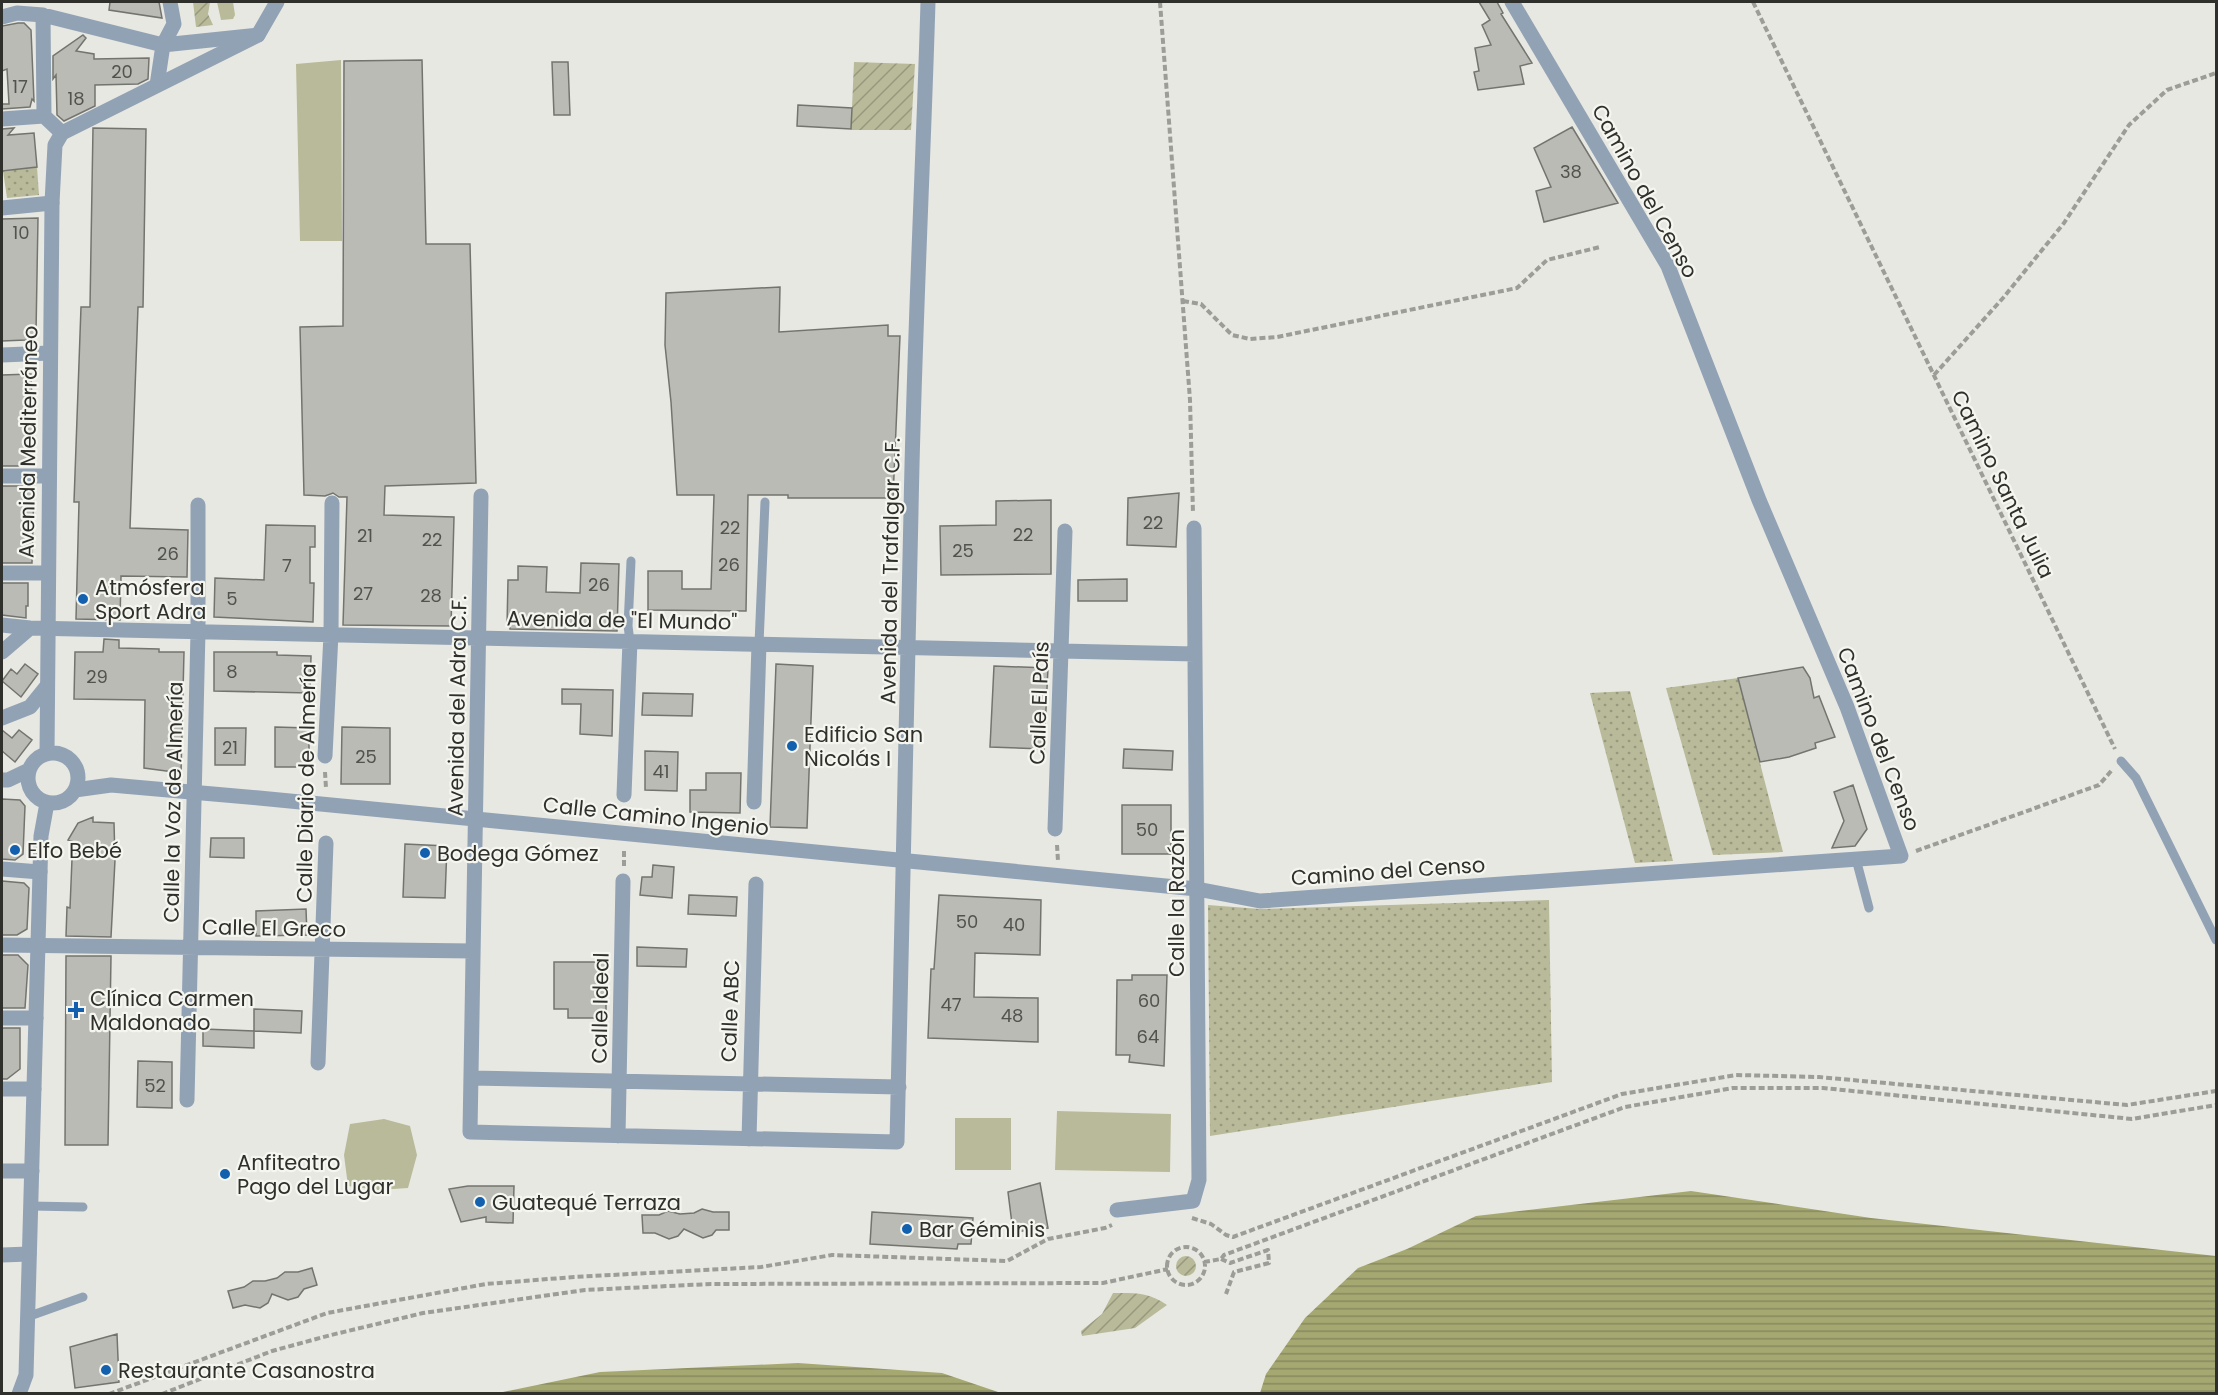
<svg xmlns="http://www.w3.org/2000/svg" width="2218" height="1395" font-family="Poppins,sans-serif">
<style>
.grass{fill:url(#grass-dots)}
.park{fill:#b9ba99}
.garden{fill:url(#garden-furrows)}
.water{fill:url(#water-rules)}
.building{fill:#babbb5;stroke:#74746f;stroke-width:1.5}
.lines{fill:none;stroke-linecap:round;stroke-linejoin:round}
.path{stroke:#9d9d98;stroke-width:4;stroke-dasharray:6 3;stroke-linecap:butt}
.service{stroke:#92a2b5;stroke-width:9}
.minor{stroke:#92a2b5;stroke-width:15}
.tertiary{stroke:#92a2b5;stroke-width:15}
.poi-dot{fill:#1360af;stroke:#f5f6f0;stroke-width:2}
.labels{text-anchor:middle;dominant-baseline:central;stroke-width:4.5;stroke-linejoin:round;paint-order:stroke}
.number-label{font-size:18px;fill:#52524e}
.street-label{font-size:21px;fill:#2f2f2c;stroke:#f5f6f0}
.poi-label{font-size:21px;fill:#2f2f2c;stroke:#f5f6f0;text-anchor:start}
</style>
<defs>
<pattern id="grass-dots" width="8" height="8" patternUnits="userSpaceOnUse" patternTransform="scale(1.5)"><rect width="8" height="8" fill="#b9ba99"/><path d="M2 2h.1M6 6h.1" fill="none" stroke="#97987d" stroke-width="1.8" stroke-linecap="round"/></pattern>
<pattern id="garden-furrows" width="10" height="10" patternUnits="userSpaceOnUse" patternTransform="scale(1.5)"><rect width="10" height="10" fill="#b9ba99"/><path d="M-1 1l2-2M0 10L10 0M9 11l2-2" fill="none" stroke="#97987d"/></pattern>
<pattern id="water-rules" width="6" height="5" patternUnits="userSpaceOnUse" patternTransform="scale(1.5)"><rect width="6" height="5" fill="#a6a872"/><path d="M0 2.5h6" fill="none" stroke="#88895e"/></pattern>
</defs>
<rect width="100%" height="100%" fill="#e8e8e2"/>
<path class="grass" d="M 37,167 L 39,195 L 7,198 L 3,171 Z
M 1738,678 L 1783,852 L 1713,855 L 1666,688 Z
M 1630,691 L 1673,861 L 1635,863 L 1590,693 Z
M 1549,900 L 1552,1082 L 1210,1136 L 1208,905 L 1260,909 Z"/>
<path class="park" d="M 217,2 L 233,2 L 235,15 L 233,19 L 221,20 Z
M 341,60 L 342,241 L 300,241 L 296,64 Z
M 1057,1111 L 1171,1114 L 1170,1172 L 1055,1170 Z
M 955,1118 L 1011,1118 L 1011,1170 L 955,1170 Z
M 384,1119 L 410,1126 L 417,1155 L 408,1188 L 378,1190 L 348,1186 L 344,1155 L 350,1124 Z"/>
<path class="garden" d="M 193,2 L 210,2 L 208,14 L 213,25 L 196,27 Z
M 854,62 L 915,64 L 911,130 L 851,130 Z
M1176 1266a10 10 0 1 1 20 0a10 10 0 1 1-20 0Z
M 1113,1293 C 1134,1293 1149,1292 1167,1305 L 1135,1328 L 1082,1336 L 1081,1331 L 1102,1314 Z"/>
<path class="water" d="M 1691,1191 L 1871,1218 L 2216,1256 L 2216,1393 L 1260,1393 L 1266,1374 L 1305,1318 L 1358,1268 L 1407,1249 L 1476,1216 Z
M 798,1363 L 942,1373 L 1001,1393 L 498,1393 L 600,1372 Z"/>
<path class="building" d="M 110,2 L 159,2 L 162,18 L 109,10 Z
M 1479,2 L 1497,2 L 1503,13 L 1501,14 L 1532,63 L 1520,66 L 1524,84 L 1478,90 L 1474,72 L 1479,71 L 1475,48 L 1491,45 L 1482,25 L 1490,20 Z
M 18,23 L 24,23 L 31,30 L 34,101 L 32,99 L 30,107 L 2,109 L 2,104 L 9,104 L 7,69 L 2,71 L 2,26 Z
M 83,35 L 86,38 L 76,51 L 94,54 L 94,59 L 149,58 L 148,79 L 138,84 L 95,85 L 95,106 L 64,121 L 57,115 L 56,75 L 53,79 L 53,56 Z
M 422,60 L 426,244 L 470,244 L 476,483 L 385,486 L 384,515 L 454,517 L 451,626 L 343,625 L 347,497 L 339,497 L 333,493 L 325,496 L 304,495 L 300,327 L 343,326 L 344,61 Z
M 552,62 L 568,62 L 570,115 L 554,115 Z
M 798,105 L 852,108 L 851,129 L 797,126 Z
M 1572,127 L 1618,203 L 1544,222 L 1536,191 L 1551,187 L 1534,148 Z
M 14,128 L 8,135 L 34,133 L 37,167 L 2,171 L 2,129 Z
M 93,128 L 146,129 L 143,307 L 138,307 L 130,528 L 188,530 L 187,577 L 121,576 L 120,620 L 76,619 L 79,502 L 74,502 L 81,307 L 90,307 Z
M 38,218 L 36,333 L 26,340 L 2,341 L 2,219 Z
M 780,287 L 779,332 L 888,325 L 888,336 L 900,336 L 893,498 L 788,498 L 788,495 L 748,495 L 746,611 L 648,610 L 648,571 L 682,571 L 682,589 L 711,589 L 714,495 L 677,495 L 671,402 L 665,345 L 666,293 Z
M 31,374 L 34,466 L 2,466 L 2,375 Z
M 2,486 L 34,486 L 32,563 L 2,563 Z
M 1179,493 L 1176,547 L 1127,545 L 1128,498 Z
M 1051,500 L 1051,574 L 941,575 L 940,526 L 996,525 L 996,501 Z
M 266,525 L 315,526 L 315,547 L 310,547 L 310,583 L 314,583 L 313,622 L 214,617 L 215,578 L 264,580 Z
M 581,563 L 619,564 L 617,631 L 510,629 L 510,626 L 507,626 L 508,580 L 518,580 L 518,566 L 547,567 L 546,592 L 580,593 Z
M 1127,579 L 1127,601 L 1078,601 L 1078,580 Z
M 2,583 L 28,583 L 28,606 L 26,606 L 26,618 L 2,615 Z
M 104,639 L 119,640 L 119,648 L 159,649 L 159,652 L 184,652 L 181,773 L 144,768 L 145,700 L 74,699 L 75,652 L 103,652 Z
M 214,652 L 277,652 L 277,655 L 311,656 L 310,693 L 214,691 Z
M 25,664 L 38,674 L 21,697 L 2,681 L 11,669 L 17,674 Z
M 776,664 L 813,666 L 807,828 L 770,827 Z
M 994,666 L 1048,668 L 1044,749 L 990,747 Z
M 1803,667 L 1810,678 L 1814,698 L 1819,696 L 1835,737 L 1815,743 L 1816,748 L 1789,757 L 1760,762 L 1738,678 Z
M 562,689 L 613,690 L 612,736 L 580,734 L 581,704 L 562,704 Z
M 643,693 L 693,694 L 692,716 L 642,715 Z
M 275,727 L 309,728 L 309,767 L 275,767 Z
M 342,727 L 390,728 L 390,784 L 341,784 Z
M 215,728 L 246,728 L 245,765 L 215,765 Z
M 2,730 L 12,738 L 19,730 L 32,740 L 15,762 L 2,751 Z
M 1124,749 L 1173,751 L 1172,770 L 1123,768 Z
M 645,751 L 678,752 L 677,791 L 645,790 Z
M 706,773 L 741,773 L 740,813 L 690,812 L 690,790 L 706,790 Z
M 1853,785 L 1867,829 L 1855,846 L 1832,848 L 1844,821 L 1834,792 Z
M 2,799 L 20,800 L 25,806 L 23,854 L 15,860 L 2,859 Z
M 1122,805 L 1171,805 L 1171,854 L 1122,854 Z
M 93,817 L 93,822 L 114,823 L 115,860 L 111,937 L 66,936 L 67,907 L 70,908 L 72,859 L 72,841 L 68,840 L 78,823 Z
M 211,838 L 244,838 L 244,858 L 210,857 Z
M 405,844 L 447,846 L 445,898 L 403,897 Z
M 653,865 L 674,867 L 672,898 L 640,895 L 642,877 L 652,877 Z
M 2,881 L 24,883 L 29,888 L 27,929 L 17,935 L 2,935 Z
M 689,895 L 737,897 L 736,916 L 688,914 Z
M 939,895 L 1041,900 L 1040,955 L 975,953 L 974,997 L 1038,998 L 1038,1042 L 928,1038 L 931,969 L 934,969 Z
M 306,909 L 307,935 L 256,936 L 256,911 Z
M 637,947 L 687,949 L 686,967 L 637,966 Z
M 2,955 L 18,955 L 28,965 L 25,1008 L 2,1008 Z
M 66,956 L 111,956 L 108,1145 L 65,1145 Z
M 554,962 L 606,962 L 606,1018 L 568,1018 L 568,1009 L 554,1009 Z
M 1132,975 L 1167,975 L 1164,1066 L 1129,1062 L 1130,1055 L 1116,1055 L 1117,980 L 1132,980 Z
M 254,1009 L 302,1011 L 301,1033 L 254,1031 Z
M 2,1028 L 20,1028 L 20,1069 L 7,1079 L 2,1079 Z
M 203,1029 L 254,1031 L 254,1048 L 203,1046 Z
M 138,1061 L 172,1062 L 172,1108 L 137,1107 Z
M 1040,1183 L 1048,1228 L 1013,1232 L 1008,1192 Z
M 468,1186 L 514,1186 L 513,1223 L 486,1222 L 486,1217 L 461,1222 L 449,1189 Z
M 702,1209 L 713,1212 L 729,1212 L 729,1230 L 716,1230 L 712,1235 L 703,1238 L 684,1229 L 678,1236 L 669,1239 L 655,1233 L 643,1233 L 642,1215 L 659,1215 L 668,1211 L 680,1214 L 694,1213 Z
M 872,1212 L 973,1218 L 971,1244 L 958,1244 L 957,1249 L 870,1244 Z
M 312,1268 L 317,1285 L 304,1289 L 298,1297 L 288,1300 L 272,1294 L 268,1303 L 260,1308 L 245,1305 L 233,1308 L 228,1291 L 244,1287 L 253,1281 L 265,1281 L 277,1278 L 285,1272 L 298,1272 Z
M 117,1334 L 119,1382 L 75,1388 L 70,1347 Z"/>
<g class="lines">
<path class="path" d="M 1160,2 L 1190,400 L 1193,513
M 1753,2 L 2115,749
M 1183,301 L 1201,304 L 1232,335 L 1250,339 L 1277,337 L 1517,288 L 1547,260 L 1600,247
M 1934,375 L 2003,298 L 2064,223 L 2129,125 L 2167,90 L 2216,73
M 325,772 L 326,788
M 1057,845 L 1058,861
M 1916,851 L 2099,785 L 2112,770
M 624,866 L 624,849
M 1192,1218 L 1211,1224 L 1226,1235 L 1233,1237 L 1622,1094 L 1736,1075 L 1819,1077 L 2127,1105 L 2216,1091
M1167 1266a19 19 0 1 1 38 0a19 19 0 1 1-38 0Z
M 1221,1259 L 1230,1263 L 1268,1250 L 1269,1263 L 1234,1272 L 1226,1294
M 1204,1262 L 1221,1259 L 1224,1255 L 1625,1107 L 1733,1088 L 1823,1088 L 2132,1119 L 2216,1105
M 109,1394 L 327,1313 L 486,1284 L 574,1277 L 761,1267 L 832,1255 L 1007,1261 L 1048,1239 L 1105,1228 L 1112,1225
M 162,1394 L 272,1351 L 331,1335 L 423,1313 L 585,1290 L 711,1284 L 1103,1283 L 1168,1269"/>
<path class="service" d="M 630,641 L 628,626 L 631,561
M 759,644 L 765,502
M 2121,761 L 2136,778 L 2216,940
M 1856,859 L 1869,908
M 31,1206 L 83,1207
M 27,1317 L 83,1297"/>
<path class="minor" d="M 43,15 L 44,116 L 62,133
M 2,17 L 17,13 L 43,15 L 163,45 L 258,35
M 157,85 L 163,45 L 174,24 L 170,2
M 2,119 L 44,116
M 2,208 L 52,203
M 2,355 L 50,353
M 2,476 L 49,476
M 481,496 L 470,1132 L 897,1142 C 903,932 908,722 911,512 C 914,342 923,171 928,2
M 2,573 L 48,573
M 2,625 L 30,628 L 1195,654
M 2,652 L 30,628
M 2,718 L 30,707 L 47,686
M 325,756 L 331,634 L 332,503
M 624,795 L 630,641
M 754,802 L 759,644
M 1055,829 L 1065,531
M 2,869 L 40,872
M 2,945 L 473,951
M 2,1018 L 36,1018
M 318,1063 L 326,843
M 471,1078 L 899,1087
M 2,1089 L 34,1089
M 187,1100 L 198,631 L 198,505
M 618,1136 L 623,881
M 749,1139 L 756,884
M 2,1171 L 32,1171
M 1117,1210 L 1193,1201 L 1199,1180 L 1194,528
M 2,1255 L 29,1254"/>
<path class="tertiary" d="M28 778a25 25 0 1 1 50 0a25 25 0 1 1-50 0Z
M 47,754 L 52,203 L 55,145 L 62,133 L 258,35 L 277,2
M 2,780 L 8,780 L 29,770
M 75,790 L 111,785 L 259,798 L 1197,889 L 1260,901 L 1901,856 L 1847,707 L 1759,500 L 1668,266 L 1512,2
M 19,1394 L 26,1375 L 41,836 L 47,803"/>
</g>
<g class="poi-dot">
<circle cx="83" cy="599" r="6"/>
<circle cx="792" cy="746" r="6"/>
<circle cx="15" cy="850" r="6"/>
<circle cx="425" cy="853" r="6"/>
<path d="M73 1001h6v6h6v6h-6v6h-6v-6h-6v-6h6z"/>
<circle cx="225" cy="1174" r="6"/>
<circle cx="480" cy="1202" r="6"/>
<circle cx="907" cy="1229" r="6"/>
<circle cx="106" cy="1370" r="6"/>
</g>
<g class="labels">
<g class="number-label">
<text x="122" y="71">20</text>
<text x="20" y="86">17</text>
<text x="76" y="98">18</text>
<text x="1571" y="171">38</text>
<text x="21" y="232">10</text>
<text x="1153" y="522">22</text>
<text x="730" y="527">22</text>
<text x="1023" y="534">22</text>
<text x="365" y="535">21</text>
<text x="432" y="539">22</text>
<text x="963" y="550">25</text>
<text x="168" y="553">26</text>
<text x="729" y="564">26</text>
<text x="287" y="565">7</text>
<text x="599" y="584">26</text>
<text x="363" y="593">27</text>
<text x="431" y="595">28</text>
<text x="232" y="598">5</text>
<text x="232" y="671">8</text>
<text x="97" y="676">29</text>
<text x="230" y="747">21</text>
<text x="366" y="756">25</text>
<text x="661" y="771">41</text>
<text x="1147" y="829">50</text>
<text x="967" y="921">50</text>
<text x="1014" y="924">40</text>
<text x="1149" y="1000">60</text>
<text x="951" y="1004">47</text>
<text x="1012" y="1015">48</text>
<text x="1148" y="1036">64</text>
<text x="155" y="1085">52</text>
</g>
<g class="street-label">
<text transform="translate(1645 191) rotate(61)">Camino del Censo</text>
<text transform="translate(28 442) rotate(-89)">Avenida Mediterráneo</text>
<text transform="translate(2003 484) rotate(64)">Camino Santa Julia</text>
<text transform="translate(890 571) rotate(-89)">Avenida del Trafalgar C.F.</text>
<text transform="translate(622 620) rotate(1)">Avenida de "El Mundo"</text>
<text transform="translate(1039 703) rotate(-88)">Calle El País</text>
<text transform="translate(457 706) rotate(-89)">Avenida del Adra C.F.</text>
<text transform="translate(1879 739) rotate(69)">Camino del Censo</text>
<text transform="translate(306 783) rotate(-89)">Calle Diario de Almería</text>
<text transform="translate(173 802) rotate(-89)">Calle la Voz de Almería</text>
<text transform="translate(656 816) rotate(6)">Calle Camino Ingenio</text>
<text transform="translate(1388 871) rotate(-4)">Camino del Censo</text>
<text transform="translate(1176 903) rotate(-90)">Calle la Razón</text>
<text transform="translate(274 928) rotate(1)">Calle El Greco</text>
<text transform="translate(600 1008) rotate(-89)">Calle Ideal</text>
<text transform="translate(730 1011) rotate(-88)">Calle ABC</text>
</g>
<g class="poi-label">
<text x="95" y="587">Atmósfera<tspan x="95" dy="24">Sport Adra</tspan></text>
<text x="804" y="734">Edificio San<tspan x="804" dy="24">Nicolás I</tspan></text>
<text x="27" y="850">Elfo Bebé</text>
<text x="437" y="853">Bodega Gómez</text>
<text x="90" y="998">Clínica Carmen<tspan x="90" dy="24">Maldonado</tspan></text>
<text x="237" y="1162">Anfiteatro<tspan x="237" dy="24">Pago del Lugar</tspan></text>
<text x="492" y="1202">Guatequé Terraza</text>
<text x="919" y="1229">Bar Géminis</text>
<text x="118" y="1370">Restaurante Casanostra</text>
</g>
</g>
<rect width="2218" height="1395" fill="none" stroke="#2f2f2c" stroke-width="6"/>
</svg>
